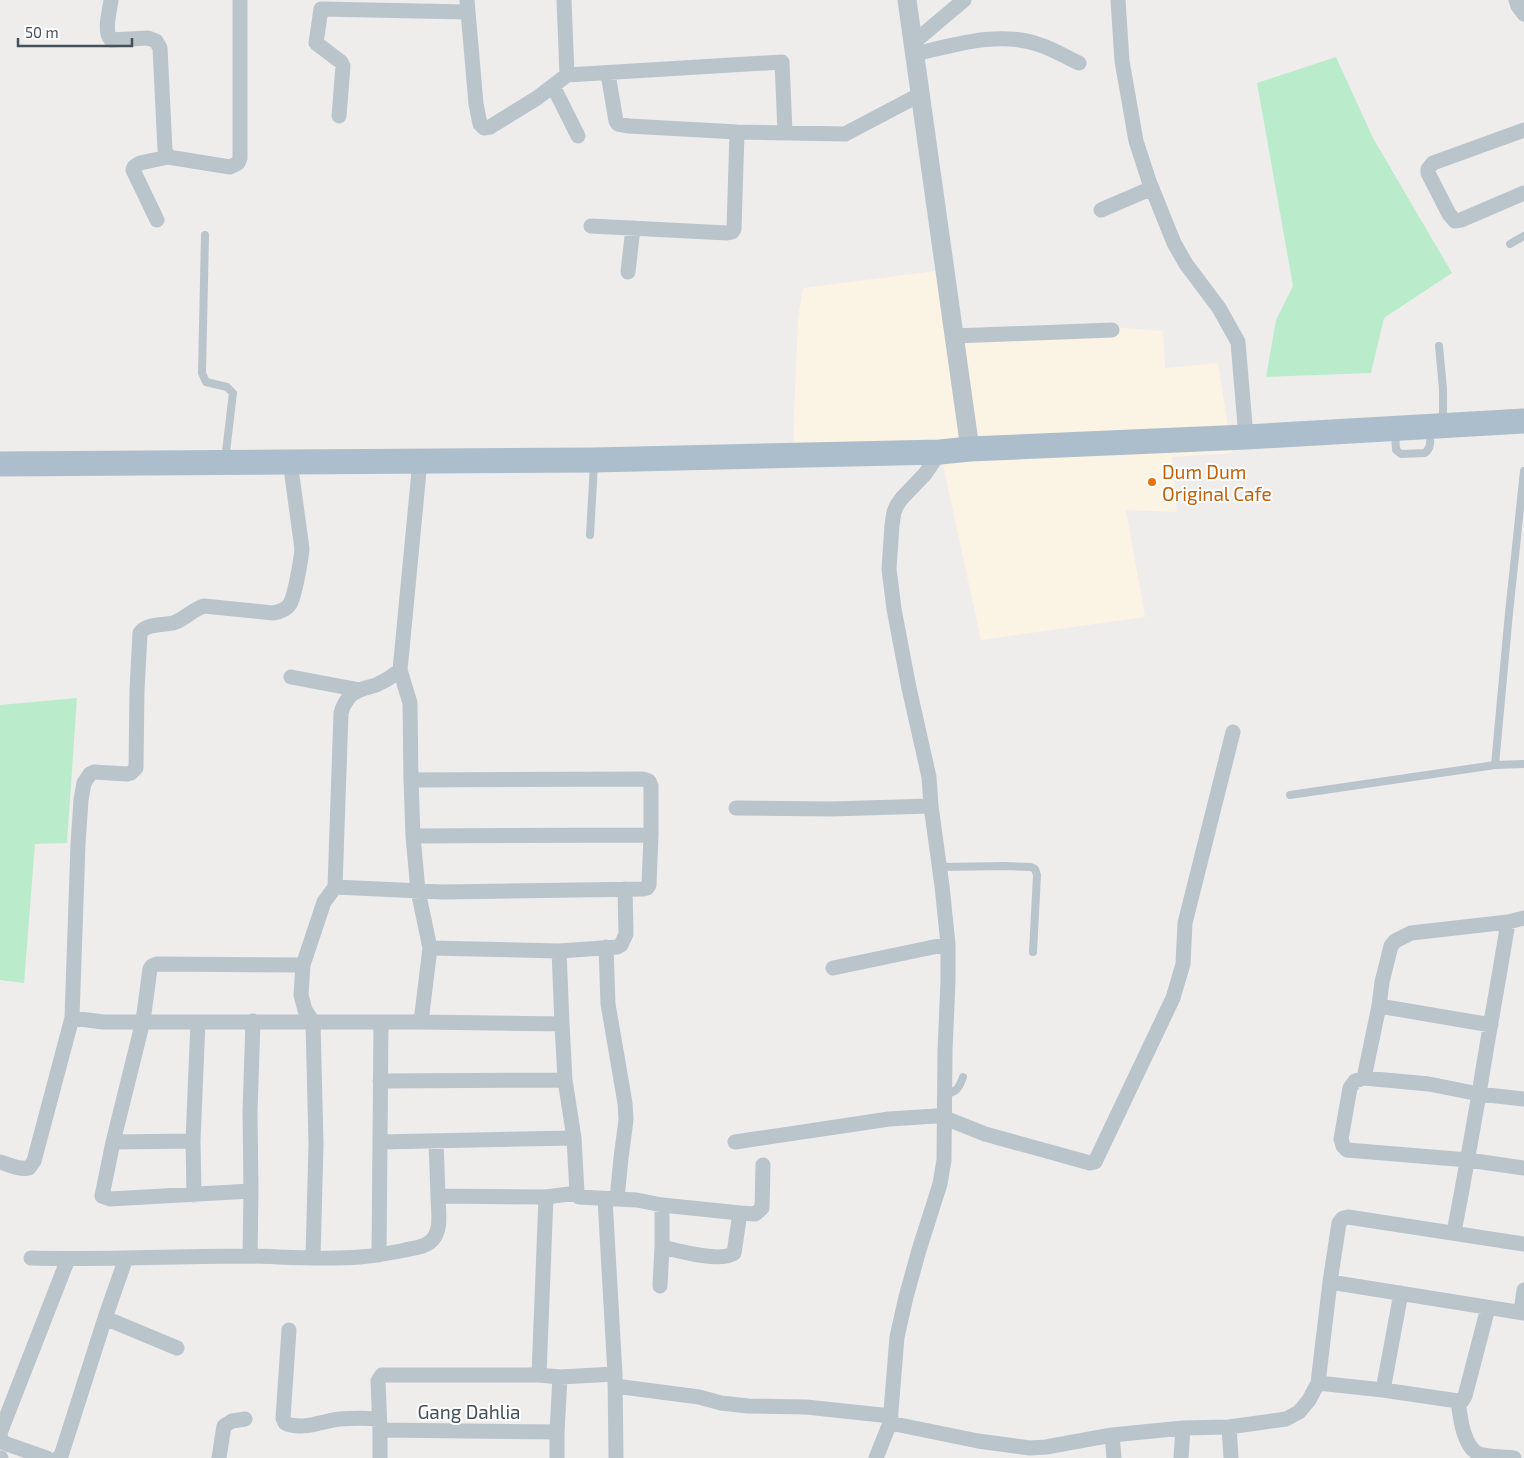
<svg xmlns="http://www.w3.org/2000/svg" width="1524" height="1458" font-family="'Exo 2',sans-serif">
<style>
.commercial{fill:#fbf3e4}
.green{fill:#baeccb}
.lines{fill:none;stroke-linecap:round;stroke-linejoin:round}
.service{stroke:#bac4cb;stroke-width:8}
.minor{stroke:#bac4cb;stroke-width:15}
.tertiary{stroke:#bac4cb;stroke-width:19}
.primary{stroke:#acbdcb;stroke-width:25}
.food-dot{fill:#e8710a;stroke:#fff;stroke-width:2}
.labels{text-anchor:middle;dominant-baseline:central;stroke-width:4;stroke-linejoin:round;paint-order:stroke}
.food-label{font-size:19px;fill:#c56008;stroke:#fff;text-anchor:start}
.street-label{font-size:19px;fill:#455059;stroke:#fff}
</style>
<rect width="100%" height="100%" fill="#efecec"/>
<path class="commercial" d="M 951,269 L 963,338 L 1096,326 L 1163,331 L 1165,368 L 1218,363 L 1232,453 L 1172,457 L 1177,512 L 1126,510 L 1145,617 L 981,640 L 940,451 L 793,445 L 798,318 L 803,288 Z"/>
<path class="green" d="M 1336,57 L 1373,138 L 1452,273 L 1384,318 L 1371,373 L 1266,377 L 1276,320 L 1293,286 L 1257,83 Z
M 77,698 L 67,843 L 35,844 L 24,983 L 0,980 L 0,705 Z"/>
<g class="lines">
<path class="service" d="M 205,235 L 202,373 L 206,382 L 227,387 L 233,393 L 225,460
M 1510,244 L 1524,236
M 1439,346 L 1443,389 L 1443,423
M 1395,432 L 1396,450 L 1401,454 L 1425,453 C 1432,448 1430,438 1430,430
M 590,535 L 594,464
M 1495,765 L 1509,613 L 1524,471
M 1290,795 L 1495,765 L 1524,764
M 940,867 L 1005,866 L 1031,867 L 1035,869 L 1037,875 L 1033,952
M 944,1095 C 956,1092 959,1089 963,1077"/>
<path class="minor" d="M 111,0 C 110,11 103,31 111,40 L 148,38 L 156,41 L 160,48 L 165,150 L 168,157 L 230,167 L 238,163 L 240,158 L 240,0
M 467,0 L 476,104 L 480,124 L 484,128 L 490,127 L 537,98 L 567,75 L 782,62 L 785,132
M 564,0 L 567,75
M 1118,0 L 1122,61 L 1136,141 L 1149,181 L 1174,243 L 1186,264 L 1219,308 L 1238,342 L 1246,437
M 1516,0 L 1518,6 L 1524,14
M 913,43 L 964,0
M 915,54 C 954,45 1000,30 1040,45 C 1053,49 1066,57 1079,63
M 608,74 L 616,121 L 618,124 L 629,126 L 737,132 L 845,134 L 921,94
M 553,86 L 578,136
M 339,116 L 343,66 L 341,62 L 316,43 L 321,9 L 467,12
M 1524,130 L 1433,163 L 1428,169 L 1428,173 L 1449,214 L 1455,221 L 1461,220 L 1524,193
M 1101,210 L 1152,188
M 157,220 L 133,170 L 134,167 L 140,163 L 168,157
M 591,226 L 727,233 L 732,232 L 734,229 L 737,132
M 628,272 L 633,228
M 954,336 L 1112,330
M 291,677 L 360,690
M 411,780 L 413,836 L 418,891 L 430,948 L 559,951
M 736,808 L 831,809 L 931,806
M 413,836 L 651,835
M 335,887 L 443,892 L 643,889 L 647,888 L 649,885 L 651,835 L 651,786 L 649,781 L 643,779 L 411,780 L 410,703 L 400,670 L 420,461
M 606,947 L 608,1004 L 625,1103 L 626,1120 L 621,1158 L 617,1199
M 833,968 L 948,944
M 1379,1006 L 1491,1025
M 72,1018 L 103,1022 L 421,1022 L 562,1024 L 565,1080 L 574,1138 L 577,1193
M 253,1021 L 250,1112 L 251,1191 L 110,1199 L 102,1196 L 113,1142 L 143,1021 L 150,969 L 152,966 L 157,964 L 303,965
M 421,1022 L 430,948
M 562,1024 L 559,951 L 617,947 L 621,945 L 626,934 L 625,889
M 1364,1078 L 1379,1006 L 1382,982 L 1391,946 L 1395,941 L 1411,933 L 1508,922 L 1524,918
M 380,1081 L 565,1080
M 1524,1099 L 1479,1094 L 1429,1084 L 1364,1078 L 1355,1081 L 1350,1088 L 1341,1139 L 1343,1146 L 1347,1150 L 1468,1160 L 1524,1168
M 436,1141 L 438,1196
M 113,1142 L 193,1141
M 380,1142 L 574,1138
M 735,1142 L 889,1119 L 936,1116 L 945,1118 L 985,1134 L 1090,1163 L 1095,1162 L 1173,998 L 1183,964 L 1185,923 L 1233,732
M 0,1162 C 10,1165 19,1170 29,1168 L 34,1161 L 72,1018 L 78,844 L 81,800 L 84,783 L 90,774 L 94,772 L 127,774 L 131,773 L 136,768 L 137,690 L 140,633 C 145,624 163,625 173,623 C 184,620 193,609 204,606 L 273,613 C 279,612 286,610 290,604 C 295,595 301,560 302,549 L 290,461
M 194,1195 L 193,1141 L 198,1022
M 605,1199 L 615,1374 L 616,1458
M 1454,1232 C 1463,1186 1471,1140 1479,1094 C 1488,1036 1499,979 1508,922
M 662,1247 C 679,1251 721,1263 734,1253 L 740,1213 L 755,1214 L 762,1208 L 763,1165
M 379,1255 L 381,1022
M 250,1256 L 251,1191
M 31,1258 C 104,1260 177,1256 250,1256 C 287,1257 324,1260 360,1257 C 375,1256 390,1253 405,1250 C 413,1248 423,1248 430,1242 C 443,1232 438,1210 438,1196 L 546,1197 L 577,1193 L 579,1197 L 637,1200 L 662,1205 L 740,1213
M 313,1258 L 316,1144 L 313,1022 L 305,1010 L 301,995 L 303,965 L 324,902 L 335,887 L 341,713 C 344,702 349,694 360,690 C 366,687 371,687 376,685 C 385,681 393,676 400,670
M 1330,1282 L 1524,1313
M 660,1286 L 662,1247 L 662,1205
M 1488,1308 L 1465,1396 L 1462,1401 L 1458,1401 L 1383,1390 L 1318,1383 L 1330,1282 L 1339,1223 L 1343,1218 L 1348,1217 L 1524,1244
M 1521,1312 L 1524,1290
M 105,1318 L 177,1348
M 289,1330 L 283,1418 L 285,1423 C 302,1431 322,1421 339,1419 C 353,1418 366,1418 379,1419
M 539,1375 L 546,1197
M 615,1386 L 699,1397 L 721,1403 L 748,1406 L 806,1407 L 891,1416
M 1383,1390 L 1401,1293
M 1458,1401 C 1460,1416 1463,1447 1479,1454 C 1489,1457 1503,1457 1514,1458
M 890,1423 L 978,1441 L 1030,1448 L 1046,1447 L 1112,1435 L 1183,1428 L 1229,1427 L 1286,1419 L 1299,1412 L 1309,1400 L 1318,1383
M 1229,1427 L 1231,1458
M 380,1430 L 557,1432
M 0,1433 L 68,1259
M 0,1434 L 1,1439 L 4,1443 L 47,1458
M 1112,1435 L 1114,1458
M 0,1458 L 1,1458
M 58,1458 L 61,1456 L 105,1318 L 126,1258
M 219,1458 L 224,1426 L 232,1421 L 245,1419
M 380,1458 L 380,1430 L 378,1381 L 382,1375 L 539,1375 L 560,1377 L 615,1374
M 557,1458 L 557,1432 L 560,1377
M 876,1458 L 890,1423 L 897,1337 L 906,1297 L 919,1250 L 940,1184 L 944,1160 L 945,1050 L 948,982 L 948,944 L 942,886 L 931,806 L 929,777 L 909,688 L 894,609 L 889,569 L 892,525 L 894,512 L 897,505 L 902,498 L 925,474 L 940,452
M 1181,1458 L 1183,1428"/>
<path class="tertiary" d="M 907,0 L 970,449"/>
<path class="primary" d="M 0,464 L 594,460 L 940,452 L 970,449 L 1246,437 L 1524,421"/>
</g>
<circle class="food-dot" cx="1152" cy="482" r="5"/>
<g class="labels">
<g class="food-label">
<text x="1162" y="471">Dum Dum<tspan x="1162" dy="22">Original Cafe</tspan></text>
</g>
<g class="street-label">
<text x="469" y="1411">Gang Dahlia</text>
</g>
</g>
<path d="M18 38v8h114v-8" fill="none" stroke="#455059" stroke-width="2.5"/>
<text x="25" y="38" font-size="15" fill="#455059" stroke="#ffffff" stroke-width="4" paint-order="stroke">50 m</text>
</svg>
